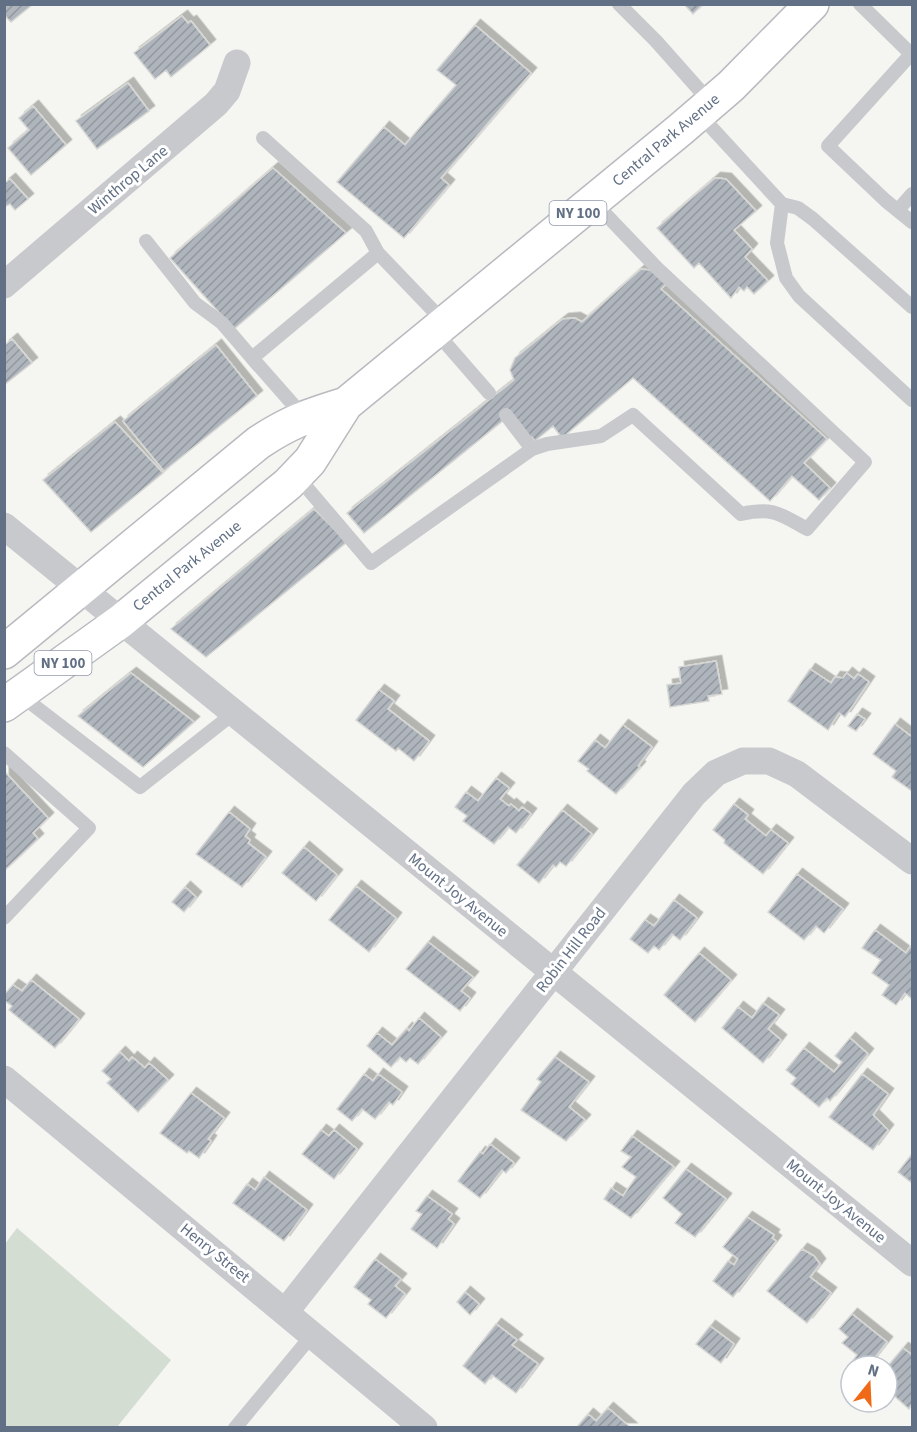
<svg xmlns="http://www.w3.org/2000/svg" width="917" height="1432" font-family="'Source Sans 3',sans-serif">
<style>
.garden{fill:#d4ddd2}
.building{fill:url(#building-hatch);stroke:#d6d7d4;stroke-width:1.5;filter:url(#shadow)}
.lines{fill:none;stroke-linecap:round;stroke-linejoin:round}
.primary-casing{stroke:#b7babf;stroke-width:36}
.service{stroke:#c7c9cd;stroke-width:14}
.minor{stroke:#c7c9cd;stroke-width:27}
.primary{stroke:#fff;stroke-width:33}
.labels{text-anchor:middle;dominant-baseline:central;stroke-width:6;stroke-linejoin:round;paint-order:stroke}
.shield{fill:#fff;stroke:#919baa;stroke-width:1.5}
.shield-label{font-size:15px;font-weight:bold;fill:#627085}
.street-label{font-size:16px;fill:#627085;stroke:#fff}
</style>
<defs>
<pattern id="building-hatch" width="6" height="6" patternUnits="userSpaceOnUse" patternTransform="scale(1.5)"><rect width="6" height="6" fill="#afb5bc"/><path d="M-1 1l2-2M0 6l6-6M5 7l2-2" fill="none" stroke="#92989e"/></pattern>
<filter id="shadow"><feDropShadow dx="5.5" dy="-5.5" stdDeviation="0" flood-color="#0004"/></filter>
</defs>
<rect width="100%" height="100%" fill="#f5f5f1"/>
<path class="garden" d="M 17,1228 L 171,1360 L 117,1427 L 5,1427 L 5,1244 Z"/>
<path class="building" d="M 4,4 L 33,4 L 11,22 L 4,15 Z
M 684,4 L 703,4 L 693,14 Z
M 182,16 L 188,23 L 191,21 L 210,45 L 171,77 L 166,70 L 155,79 L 134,53 Z
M 475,25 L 531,73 L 441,178 L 449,185 L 404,238 L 337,182 L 384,127 L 405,145 L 456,85 L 437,70 Z
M 128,83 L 149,111 L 97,149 L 76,121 Z
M 33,106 L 66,145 L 31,175 L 8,148 L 29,130 L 19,118 Z
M 273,168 L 346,233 L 234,329 L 170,258 Z
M 715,178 L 726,179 L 756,211 L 734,230 L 752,249 L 745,257 L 768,281 L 754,294 L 747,287 L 744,291 L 739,287 L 731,298 L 699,263 L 694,268 L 657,228 Z
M 10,179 L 28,199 L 15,210 L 10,204 L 4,207 L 4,184 Z
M 641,269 L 656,271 L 668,282 L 661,289 L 827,439 L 804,463 L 830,488 L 819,500 L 792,476 L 770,501 L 633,378 L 562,438 L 553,426 L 535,441 L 532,437 L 529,440 L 510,415 L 364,533 L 347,513 L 514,380 L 510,370 L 515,358 L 563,319 L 575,318 L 582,322 Z
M 12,339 L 32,363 L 4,385 L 4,346 Z
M 216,345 L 257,396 L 164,471 L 123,421 Z
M 115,422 L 163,473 L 91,532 L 43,480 Z
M 314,509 L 347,542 L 206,657 L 171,629 Z
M 716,661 L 722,694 L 708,696 L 709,701 L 670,707 L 667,685 L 681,683 L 679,667 Z
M 810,669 L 831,683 L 835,677 L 843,678 L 847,673 L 854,679 L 858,674 L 869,682 L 845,717 L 839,713 L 828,730 L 788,701 Z
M 131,673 L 194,722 L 143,767 L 78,716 Z
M 379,690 L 394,701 L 388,709 L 429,741 L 414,761 L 398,748 L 396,751 L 356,720 Z
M 857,714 L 865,719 L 856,731 L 848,726 Z
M 895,724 L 912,737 L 912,791 L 892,777 L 896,771 L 873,754 Z
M 623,725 L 652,747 L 638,766 L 640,767 L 616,794 L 587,771 L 589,769 L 578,761 L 595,740 L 605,748 Z
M 4,771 L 48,818 L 33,833 L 38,839 L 4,871 Z
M 496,778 L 509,788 L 500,799 L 509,806 L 511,804 L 519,811 L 522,807 L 531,814 L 516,833 L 508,827 L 494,844 L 463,821 L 467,816 L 455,807 L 466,792 L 478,801 Z
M 734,804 L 748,815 L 745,819 L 766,836 L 771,830 L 788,843 L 763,874 L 724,843 L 725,840 L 713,830 Z
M 562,810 L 592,834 L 566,866 L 560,862 L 556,867 L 553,865 L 539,883 L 517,865 Z
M 229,812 L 250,829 L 245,836 L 250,840 L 248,843 L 266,857 L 242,887 L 196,854 Z
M 304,847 L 337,875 L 316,901 L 282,873 Z
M 797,874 L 843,909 L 824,933 L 816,926 L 804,940 L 768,912 Z
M 356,886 L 396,918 L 369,952 L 329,920 Z
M 185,887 L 196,897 L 184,912 L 172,902 Z
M 674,900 L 697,918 L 680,940 L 672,934 L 659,950 L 654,946 L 648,953 L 630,939 L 645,920 L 654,926 Z
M 875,930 L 906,953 L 910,947 L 912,949 L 912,996 L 911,998 L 905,993 L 896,1005 L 882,995 L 889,985 L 872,973 L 881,960 L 862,948 Z
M 428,942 L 473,977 L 461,991 L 470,998 L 460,1011 L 406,969 Z
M 699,953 L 731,980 L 695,1022 L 664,995 Z
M 31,980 L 79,1019 L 55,1048 L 9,1010 L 12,1006 L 4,1000 L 4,995 L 13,985 L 22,991 Z
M 763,1003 L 779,1015 L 768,1029 L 781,1040 L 763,1063 L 722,1028 L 738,1007 L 752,1018 Z
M 419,1018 L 441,1037 L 418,1064 L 410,1058 L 406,1062 L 400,1057 L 391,1067 L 367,1046 L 377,1033 L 392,1045 L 407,1028 L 409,1031 Z
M 850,1038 L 868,1054 L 830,1101 L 827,1098 L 819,1107 L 791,1084 L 796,1078 L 786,1070 L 804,1048 L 834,1072 L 842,1062 L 835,1056 Z
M 120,1052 L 129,1061 L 132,1057 L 145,1068 L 149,1063 L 168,1080 L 138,1112 L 107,1083 L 111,1079 L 102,1071 Z
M 555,1057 L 589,1082 L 569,1107 L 585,1120 L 566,1141 L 521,1110 L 541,1082 L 537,1079 Z
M 364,1074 L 373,1081 L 378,1074 L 402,1092 L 393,1105 L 389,1102 L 375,1119 L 362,1109 L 352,1121 L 337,1109 Z
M 862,1074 L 888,1094 L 873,1115 L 888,1130 L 873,1150 L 829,1117 Z
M 191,1093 L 224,1118 L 208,1139 L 211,1141 L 199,1158 L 189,1151 L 187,1153 L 160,1133 Z
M 321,1130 L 329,1136 L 334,1130 L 357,1149 L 334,1179 L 302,1154 Z
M 632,1136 L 674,1167 L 631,1218 L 604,1199 L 611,1188 L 623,1196 L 636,1177 L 622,1167 L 631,1157 L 621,1151 Z
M 490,1144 L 514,1163 L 506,1173 L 502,1170 L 480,1198 L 458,1181 L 480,1152 L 483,1154 Z
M 912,1154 L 912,1183 L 898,1172 Z
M 686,1169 L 726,1199 L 695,1237 L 675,1223 L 682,1214 L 663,1198 Z
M 264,1177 L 307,1210 L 284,1241 L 233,1203 L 247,1184 L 255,1190 Z
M 427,1196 L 452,1214 L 448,1219 L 454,1224 L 437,1248 L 411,1229 L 422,1214 L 416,1211 Z
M 747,1217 L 774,1235 L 772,1238 L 776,1241 L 733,1297 L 713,1281 L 728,1261 L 734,1265 L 738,1259 L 723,1247 Z
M 802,1249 L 814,1256 L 820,1264 L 810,1277 L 831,1293 L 807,1323 L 767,1291 Z
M 375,1259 L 401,1279 L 395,1286 L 405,1294 L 386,1318 L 368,1304 L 371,1300 L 354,1287 Z
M 465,1292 L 479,1304 L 470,1315 L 457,1302 Z
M 852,1314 L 887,1342 L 868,1366 L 851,1366 L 851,1372 L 847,1369 L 857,1355 L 842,1343 L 848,1337 L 839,1329 Z
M 496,1324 L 517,1340 L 512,1345 L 538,1364 L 516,1393 L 492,1375 L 485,1384 L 463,1366 Z
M 710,1326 L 734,1344 L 721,1363 L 696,1344 Z
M 903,1348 L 912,1355 L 912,1404 L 909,1409 L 891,1393 L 887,1398 L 887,1367 Z
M 608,1408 L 631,1428 L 576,1428 L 588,1414 L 596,1421 Z"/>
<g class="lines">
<defs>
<path id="primary" d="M 4,652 L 258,443 C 289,422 310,415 346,404
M 4,705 L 121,621 L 288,484 L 310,461 L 346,404 L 681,129 L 731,86 L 812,4"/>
</defs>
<use href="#primary" class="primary-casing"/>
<path class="service" d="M 619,4 L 656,41 L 711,103
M 860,4 L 911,54
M 912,53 L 828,146 L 886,201 L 912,222
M 699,114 L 782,204 L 798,208 L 813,219 L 912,307
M 263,138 L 366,231 L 378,253
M 782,204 L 777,243 L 786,278 L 799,296 L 912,400
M 898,210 L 912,194
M 146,241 L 195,303 L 222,323 L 252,358
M 435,331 L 489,393
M 506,415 L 532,449 L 547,444 L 601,436 L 633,415 L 741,514 C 774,507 780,514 807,529 L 865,462 L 657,268 L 593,201
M 304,417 L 252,358 L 378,253 L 445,323
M 296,475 L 371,563 L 532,449
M 19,694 L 140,787 L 234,713
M 4,753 L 89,828 L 4,918
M 235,1428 L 313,1334"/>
<path class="minor" d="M 4,285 L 216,104 L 227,91 L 237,63
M 4,526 L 912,1263
M 4,1079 L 424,1428
M 286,1311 L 694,794 L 716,773 L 743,761 L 769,761 L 797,774 L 912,861"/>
<use href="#primary" class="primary"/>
</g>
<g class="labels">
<g class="shield">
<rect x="549.5" y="201" width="57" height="24" rx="4.5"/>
<rect x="34.5" y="651" width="57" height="24" rx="4.5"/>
</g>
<g class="shield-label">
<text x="578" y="213">NY 100</text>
<text x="63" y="663">NY 100</text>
</g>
<g class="street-label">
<text transform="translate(666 140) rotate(-40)">Central Park Avenue</text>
<text transform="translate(128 180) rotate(-40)">Winthrop Lane</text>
<text transform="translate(187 566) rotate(-39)">Central Park Avenue</text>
<text transform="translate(458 895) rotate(39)">Mount Joy Avenue</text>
<text transform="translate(571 950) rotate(-52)">Robin Hill Road</text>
<text transform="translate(836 1201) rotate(39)">Mount Joy Avenue</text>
<text transform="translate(215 1253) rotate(39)">Henry Street</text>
</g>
</g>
<rect width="917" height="1432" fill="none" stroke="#627085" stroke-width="12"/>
<g transform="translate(869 1384) rotate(18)"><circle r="28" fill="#ffffff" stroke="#c0c6ce" stroke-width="1.5"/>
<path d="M0-4.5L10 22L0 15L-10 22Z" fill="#f06916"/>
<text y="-9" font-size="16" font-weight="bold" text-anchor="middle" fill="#627085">N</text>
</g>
</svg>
